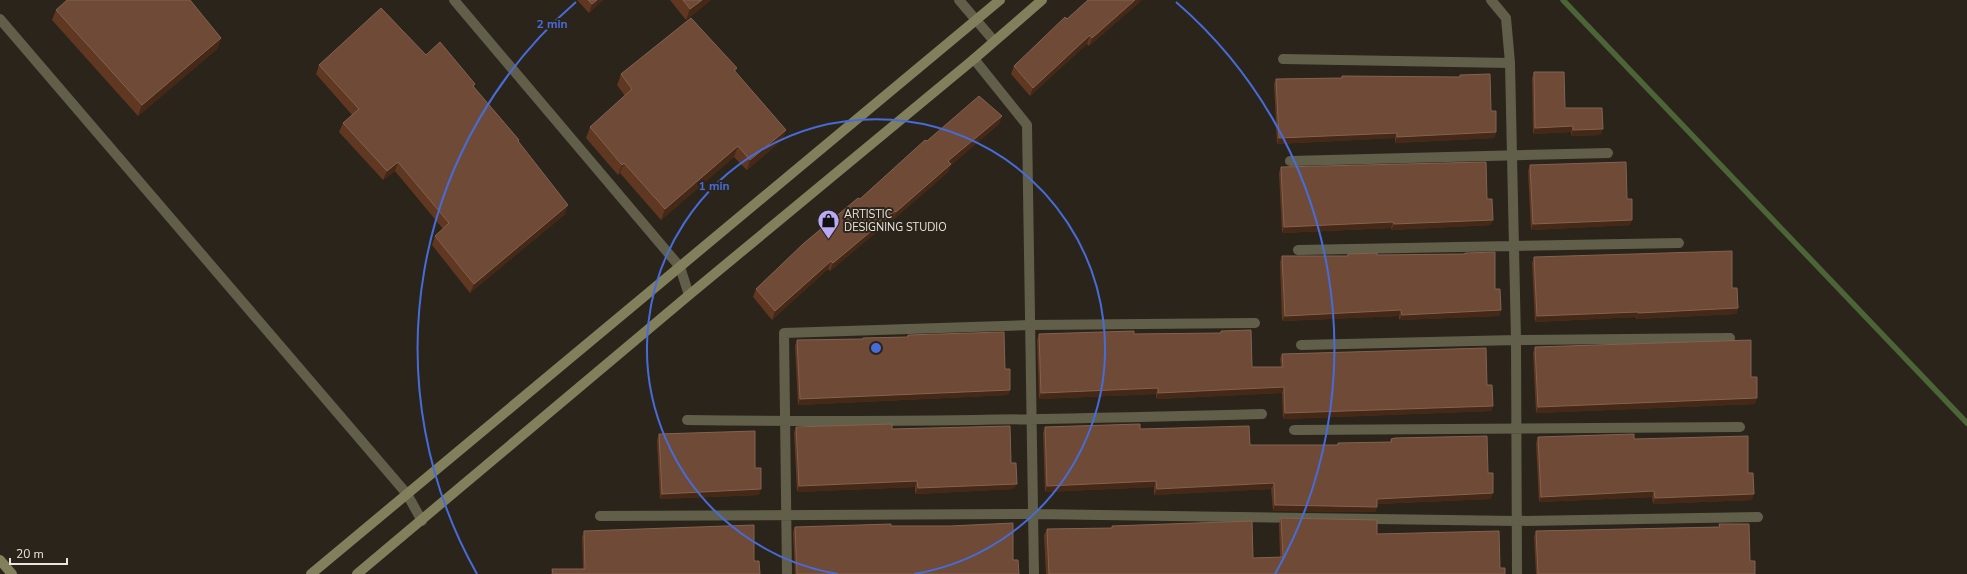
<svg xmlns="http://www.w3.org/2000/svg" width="1967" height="574" font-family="'Nunito Sans',sans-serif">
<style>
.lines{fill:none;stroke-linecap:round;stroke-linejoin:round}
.stream{stroke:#4c6437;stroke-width:5.5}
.service{stroke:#615f4a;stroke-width:10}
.minor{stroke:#615f4a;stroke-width:10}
.tertiary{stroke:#615f4a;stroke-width:10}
.secondary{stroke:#827f5d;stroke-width:10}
.wall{fill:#603721}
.shaded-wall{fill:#452816}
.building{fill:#6f4a36;stroke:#826250}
.ring{fill:none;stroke:#466cd9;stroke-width:2}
.labels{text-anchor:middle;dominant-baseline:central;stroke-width:4;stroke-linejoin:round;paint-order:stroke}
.poi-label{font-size:11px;fill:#eae5df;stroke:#2b241b;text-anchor:start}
.centre{fill:#466cd9;stroke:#2b241b;stroke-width:2}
.ring-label{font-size:12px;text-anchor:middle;font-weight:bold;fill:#466cd9;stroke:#2b241b;stroke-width:4;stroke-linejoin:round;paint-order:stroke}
</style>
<rect width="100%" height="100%" fill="#2b241b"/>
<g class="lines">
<path class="stream" d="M 1563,0 L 1967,423"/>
<path class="service" d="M 1491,0 L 1506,18 L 1510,63 L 1516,340 L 1517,574
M 974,59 L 1027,125 L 1034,574
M 1283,59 L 1510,63
M 1290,161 L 1608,153
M 1298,250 L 1679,243
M 1301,345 L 1516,340 L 1730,338
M 687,420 C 879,423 1070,419 1262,414
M 1294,430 L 1740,427
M 600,516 L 1033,514 L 1517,521 L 1758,517
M 787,574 L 784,333 L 1030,325 L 1255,323"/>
<path class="minor" d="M 454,0 L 680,267 L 689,295
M 0,19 L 407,494 L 422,521"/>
<path class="tertiary" d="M 959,0 L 994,41"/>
<path class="secondary" d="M 0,560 L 12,574
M 311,574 L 1000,0
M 357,574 L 689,295 L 974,59 L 1042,0"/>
</g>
<path class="wall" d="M 577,0 L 603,0 L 589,13 Z
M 670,0 L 711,0 L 686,20 Z
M 1142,0 L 1089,46 L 1087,44 L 1030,96 L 1011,74 L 1014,66 Z
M 56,10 L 221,38 L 217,49 L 138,116 L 52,20 Z
M 426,55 L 474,88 L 519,140 L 519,142 L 565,214 L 470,293 L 432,245 L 435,236 L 443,229 L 395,171 L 383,180 L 339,132 L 343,123 L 352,115 L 316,74 L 319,65 Z
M 737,68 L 735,72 L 786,130 L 782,140 L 747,170 L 734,157 L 661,220 L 620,173 L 618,175 L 586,138 L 590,127 L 625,96 L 617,85 L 621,74 Z
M 1534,72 L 1565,108 L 1601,135 L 1571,136 L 1571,132 L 1533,134 L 1532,78 Z
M 1460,75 L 1491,111 L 1496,132 L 1494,138 L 1395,143 L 1395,138 L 1277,144 L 1274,84 L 1276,79 L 1342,78 L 1342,76 L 1459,77 Z
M 1002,116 L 999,124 L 951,165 L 948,172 L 893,220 L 892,219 L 830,271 L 828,269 L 772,320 L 753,297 L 756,289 L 927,141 Z
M 1530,165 L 1627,199 L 1630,225 L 1531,230 L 1528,171 Z
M 1281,167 L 1487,199 L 1491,225 L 1391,230 L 1391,228 L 1282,233 L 1279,173 Z
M 1465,253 L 1495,289 L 1501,310 L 1499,316 L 1399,320 L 1399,316 L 1282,321 L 1280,262 L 1282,256 L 1347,256 L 1348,254 L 1377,255 L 1464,254 Z
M 1534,257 L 1732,288 L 1738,308 L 1736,314 L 1636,319 L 1636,317 L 1535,322 L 1532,263 Z
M 1221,331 L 1252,367 L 1281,367 L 1280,359 L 1282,354 L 1487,385 L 1493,406 L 1491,411 L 1283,419 L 1282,393 L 1156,399 L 1156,394 L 1039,399 L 1037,340 L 1039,334 L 1134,334 L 1220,333 Z
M 908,335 L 1005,369 L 1010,390 L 1008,395 L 798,405 L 795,346 L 797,340 L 862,339 L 863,338 L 907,337 Z
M 1535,347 L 1751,377 L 1755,404 L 1536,413 L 1533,353 Z
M 796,427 L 892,429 L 1011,463 L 1014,489 L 915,494 L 915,487 L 797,492 L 794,433 Z
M 1045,427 L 1140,429 L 1250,445 L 1337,445 L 1338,443 L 1390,442 L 1391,439 L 1488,473 L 1491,499 L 1377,504 L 1377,507 L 1375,512 L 1278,511 L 1273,511 L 1271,489 L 1154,495 L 1154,487 L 1045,492 L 1043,433 Z
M 659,434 L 755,468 L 759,495 L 660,499 L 657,440 Z
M 1538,437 L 1634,439 L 1748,473 L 1752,500 L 1653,504 L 1652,497 L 1539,502 L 1536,443 Z
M 1281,518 L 1377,534 L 1500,568 L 1505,574 L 1046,574 L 1044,535 L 1047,529 L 1112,528 L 1112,526 L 1253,558 L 1280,557 L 1279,524 Z
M 1719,524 L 1750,561 L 1755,574 L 1536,574 L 1534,537 L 1536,531 L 1719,527 Z
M 891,526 L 1013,560 L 1019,574 L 795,574 L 793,532 L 795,527 Z
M 584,531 L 754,561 L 760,574 L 551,574 L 552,569 L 583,569 L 582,537 Z"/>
<path class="shaded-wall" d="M 597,0 L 603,0 L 589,13 L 592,4 Z
M 702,0 L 711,0 L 686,20 L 690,9 Z
M 1135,0 L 1142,0 L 1089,46 L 1092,38 Z
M 1090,35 L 1087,44 L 1030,96 L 1033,88 Z
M 221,38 L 217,49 L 138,116 L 142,105 Z
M 1002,116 L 999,124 L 951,165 L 948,172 L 893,220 L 896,212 L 948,161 Z
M 1573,126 L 1571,132 L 1533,134 L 1535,128 Z
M 1603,129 L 1601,135 L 1571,136 L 1573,130 Z
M 786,130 L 782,140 L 747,170 L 750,160 Z
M 1496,132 L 1494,138 L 1395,143 L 1397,137 Z
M 1397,133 L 1395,138 L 1277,144 L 1279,138 Z
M 738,146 L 734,157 L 661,220 L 665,209 Z
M 398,162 L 395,171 L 383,180 L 387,171 Z
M 624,163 L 620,173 L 618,175 L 622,165 Z
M 568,205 L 565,214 L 470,293 L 474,284 Z
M 895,211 L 892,219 L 830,271 L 833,263 Z
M 1493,220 L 1491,225 L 1391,230 L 1394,224 Z
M 1632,220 L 1630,225 L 1531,230 L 1533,224 Z
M 1393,222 L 1391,228 L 1282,233 L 1284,227 Z
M 831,261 L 828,269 L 772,320 L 775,311 Z
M 1738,308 L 1736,314 L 1636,319 L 1638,313 Z
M 1401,310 L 1399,316 L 1282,321 L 1285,316 Z
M 1501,310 L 1499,316 L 1399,320 L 1402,315 Z
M 1638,312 L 1636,317 L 1535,322 L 1537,316 Z
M 1284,387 L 1282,393 L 1156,399 L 1158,393 Z
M 1158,388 L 1156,394 L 1039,399 L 1041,393 Z
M 1010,390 L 1008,395 L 798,405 L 800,399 Z
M 1757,398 L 1755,404 L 1536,413 L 1538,407 Z
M 1493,406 L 1491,411 L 1283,419 L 1285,413 Z
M 917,481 L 915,487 L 797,492 L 799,486 Z
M 1156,481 L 1154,487 L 1045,492 L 1047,486 Z
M 1274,483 L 1271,489 L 1154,495 L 1157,489 Z
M 1017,484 L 1014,489 L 915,494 L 918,488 Z
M 761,489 L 759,495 L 660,499 L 662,494 Z
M 1654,491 L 1652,497 L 1539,502 L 1541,497 Z
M 1493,493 L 1491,499 L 1375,504 L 1377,499 Z
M 1754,494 L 1752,500 L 1653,504 L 1655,498 Z
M 1275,505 L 1377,507 L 1375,512 L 1273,511 Z"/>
<path class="building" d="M 67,0 L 190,0 L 221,38 L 142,105 L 56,10 Z
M 588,0 L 597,0 L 592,4 Z
M 683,0 L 702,0 L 690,9 Z
M 1088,0 L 1135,0 L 1092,38 L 1090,35 L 1033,88 L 1014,66 L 1065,17 L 1067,19 Z
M 381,8 L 426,55 L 440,42 L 475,84 L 473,86 L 519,140 L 518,141 L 568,205 L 474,284 L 435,236 L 449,223 L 398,162 L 387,171 L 343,123 L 359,109 L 319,65 Z
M 691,18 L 737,68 L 734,70 L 786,130 L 750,160 L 738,146 L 665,209 L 624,163 L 622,165 L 590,127 L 632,89 L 621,74 Z
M 1534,72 L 1564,72 L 1565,108 L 1602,108 L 1603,129 L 1573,130 L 1573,126 L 1535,128 Z
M 1490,74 L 1491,111 L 1496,111 L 1496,132 L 1397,137 L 1397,133 L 1279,138 L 1276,79 L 1342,78 L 1342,76 L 1460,77 L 1460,75 Z
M 979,96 L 1002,116 L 948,161 L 951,164 L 896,212 L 895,211 L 833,263 L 831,261 L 775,311 L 756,289 L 803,244 L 858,198 L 860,199 L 925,140 L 927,141 Z
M 1486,162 L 1487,199 L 1492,199 L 1493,220 L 1394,224 L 1393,222 L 1284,227 L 1281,167 Z
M 1626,162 L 1627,199 L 1632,199 L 1632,220 L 1533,224 L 1530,165 Z
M 1732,251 L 1732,288 L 1737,288 L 1738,308 L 1638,313 L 1638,312 L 1537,316 L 1534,257 Z
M 1495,252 L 1495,289 L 1500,289 L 1501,310 L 1402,315 L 1401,310 L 1285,316 L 1282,256 L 1348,256 L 1348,254 L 1377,253 L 1377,255 L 1465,254 L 1465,253 Z
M 1251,330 L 1252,367 L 1283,367 L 1282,354 L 1486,348 L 1487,385 L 1492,385 L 1493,406 L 1285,413 L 1284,387 L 1158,393 L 1158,388 L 1041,393 L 1039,334 L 1134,331 L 1134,334 L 1221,333 L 1221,331 Z
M 1004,332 L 1005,369 L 1010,369 L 1010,390 L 800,399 L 797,340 L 863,339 L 863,338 L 908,337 L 908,335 Z
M 1751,340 L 1751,377 L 1757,377 L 1757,398 L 1538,407 L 1535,347 Z
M 892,424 L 892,429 L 1010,426 L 1011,463 L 1016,463 L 1017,484 L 918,488 L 917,481 L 799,486 L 796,427 Z
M 1140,424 L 1140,429 L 1249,426 L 1250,445 L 1338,445 L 1338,443 L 1392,442 L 1391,439 L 1395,438 L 1487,436 L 1488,473 L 1493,473 L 1493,493 L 1377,499 L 1377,507 L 1280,505 L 1275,505 L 1274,483 L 1157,489 L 1156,481 L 1047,486 L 1045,427 Z
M 755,431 L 755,468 L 761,468 L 761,489 L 662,494 L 659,434 Z
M 1634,434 L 1634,439 L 1748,436 L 1748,473 L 1753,473 L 1754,494 L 1655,498 L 1654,491 L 1541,497 L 1538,437 Z
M 1281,518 L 1377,520 L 1377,534 L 1499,531 L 1500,568 L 1505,568 L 1505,574 L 1049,574 L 1047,529 L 1112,528 L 1112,526 L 1252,521 L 1253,558 L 1283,557 Z
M 1013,523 L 1013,560 L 1018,560 L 1019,574 L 797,574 L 795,527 L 891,524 L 891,526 L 950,526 Z
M 1719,524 L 1749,524 L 1750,561 L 1755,561 L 1755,574 L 1538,574 L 1536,531 L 1720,527 Z
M 754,525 L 754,561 L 759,561 L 760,574 L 553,574 L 552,569 L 585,569 L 584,531 Z"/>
<g class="ring">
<path d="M838 574A229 229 0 1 1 914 574"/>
<path d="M477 574A458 458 0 0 1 576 2M1176 2A458 458 0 0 1 1275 574"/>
</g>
<defs>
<symbol id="shop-pin" viewBox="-11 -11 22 30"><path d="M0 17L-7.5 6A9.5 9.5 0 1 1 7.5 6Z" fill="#baaaf6" stroke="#2b241b"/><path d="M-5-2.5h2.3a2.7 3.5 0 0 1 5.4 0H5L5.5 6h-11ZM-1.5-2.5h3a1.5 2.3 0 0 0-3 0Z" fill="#111"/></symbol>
</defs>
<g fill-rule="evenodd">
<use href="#shop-pin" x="816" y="208" width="25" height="34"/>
</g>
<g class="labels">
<g class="poi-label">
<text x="844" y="214">ARTISTIC<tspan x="844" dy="13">DESIGNING STUDIO</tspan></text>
</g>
</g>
<circle cx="876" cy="348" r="6" class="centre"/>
<g class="ring-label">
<text x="552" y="28">2 min</text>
<text x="714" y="190">1 min</text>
</g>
<path d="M10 558v6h57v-6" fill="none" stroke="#eae5df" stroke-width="2"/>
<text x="16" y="558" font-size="12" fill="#eae5df" stroke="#2b241b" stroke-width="3" paint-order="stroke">20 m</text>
</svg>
